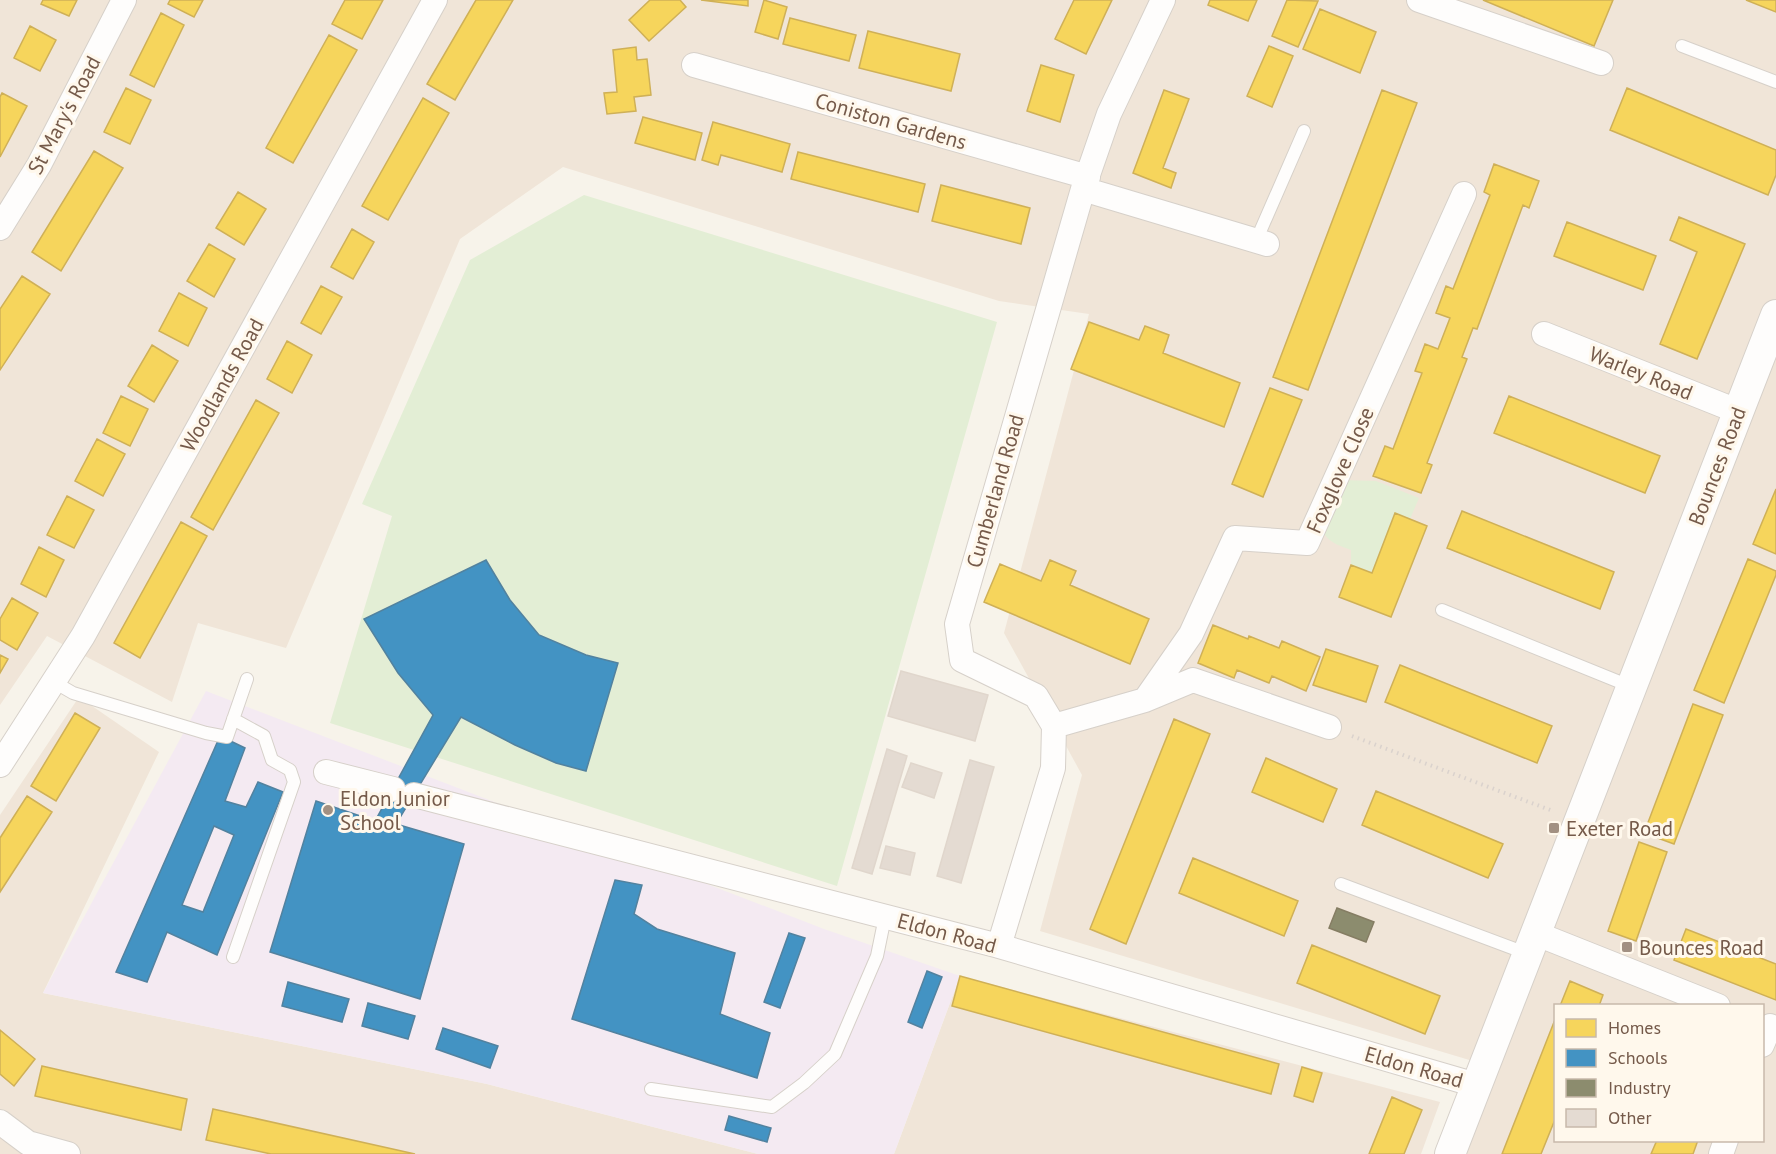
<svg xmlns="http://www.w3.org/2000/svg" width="1776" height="1154" font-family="'PT Sans',sans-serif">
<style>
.residential{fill:#f0e5d8;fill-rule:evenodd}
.education{fill:#f4eaf2}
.green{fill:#e3eed5}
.homes{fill:#f6d55c;stroke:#cfb057;stroke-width:1.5}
.schools{fill:#4393c3;stroke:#52829f;stroke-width:1.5;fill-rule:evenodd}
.industry{fill:#8c8c6e;stroke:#857d63;stroke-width:1.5}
.building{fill:#e4dbd2;stroke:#e0d6cc;stroke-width:1.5}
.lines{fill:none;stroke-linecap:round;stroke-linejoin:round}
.service-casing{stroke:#d6d0c9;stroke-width:14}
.minor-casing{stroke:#d6d0c9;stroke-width:26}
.tertiary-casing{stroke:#d6d0c9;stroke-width:32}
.path{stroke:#dad2cd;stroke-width:4;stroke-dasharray:1.5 4.5;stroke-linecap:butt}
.service{stroke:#fefdfc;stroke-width:12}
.minor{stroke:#fefdfc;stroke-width:24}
.tertiary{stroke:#fefdfc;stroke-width:30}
.poi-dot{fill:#a29082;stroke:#fff8ec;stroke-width:2}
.labels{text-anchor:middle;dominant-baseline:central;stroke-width:6;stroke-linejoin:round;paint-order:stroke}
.street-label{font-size:21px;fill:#755a4a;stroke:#fff8ec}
.poi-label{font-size:21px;fill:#755a4a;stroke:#fff8ec;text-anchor:start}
</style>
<rect width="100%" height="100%" fill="#f7f3ea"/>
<path class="residential" d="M 0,0 L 1776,0 L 1776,1154 L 1463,1154 L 1496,1068 L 1040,931 L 1082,775 L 1004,633 L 1089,314 L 999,301 L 563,167 L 460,239 L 286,648 L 198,623 L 172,702 L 47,636 L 0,705 ZM 1556,1006 L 1762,1006 L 1762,1140 L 1556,1140 Z
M 79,697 L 159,752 L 43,993 L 487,1084 L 758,1154 L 0,1154 L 0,815 Z
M 960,976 L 1440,1102 L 1421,1154 L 894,1154 Z"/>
<path class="education" d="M 206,691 L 824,929 L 960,976 L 894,1154 L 758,1154 L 487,1084 L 43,993 Z"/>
<path class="green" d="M 584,195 L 997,322 L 837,886 L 330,723 L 392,516 L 362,504 L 470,260 Z
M 1341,480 L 1376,481 L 1419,498 L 1410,519 L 1395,514 L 1372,573 L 1351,565 L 1351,550 C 1343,547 1330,543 1325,535 C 1319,525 1337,491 1341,480 Z"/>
<path class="homes" d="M 43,0 L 77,0 L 69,16 L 41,4 Z
M 170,0 L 203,0 L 194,17 L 168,4 Z
M 345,0 L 383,0 L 362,39 L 332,24 Z
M 476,0 L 513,0 L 455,100 L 427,84 Z
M 650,0 L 680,0 L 686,7 L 649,41 L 629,20 Z
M 701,0 L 748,0 L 748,6 Z
M 764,0 L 787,7 L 778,39 L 755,32 Z
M 1074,0 L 1112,0 L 1086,54 L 1055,39 Z
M 1210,0 L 1257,0 L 1248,21 L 1208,5 Z
M 1287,0 L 1318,1 L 1298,47 L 1272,36 Z
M 1483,0 L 1613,0 L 1594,46 Z
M 1746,0 L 1776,0 L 1776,12 Z
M 1320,9 L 1376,32 L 1360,73 L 1303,49 Z
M 161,13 L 184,25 L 154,87 L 130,75 Z
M 790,18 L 856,35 L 849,61 L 783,44 Z
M 30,26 L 56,40 L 40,71 L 14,58 Z
M 868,31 L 960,54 L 951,91 L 859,68 Z
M 329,35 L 357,50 L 293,163 L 266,148 Z
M 1269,46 L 1293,56 L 1272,107 L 1247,96 Z
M 636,47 L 637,60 L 647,59 L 651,95 L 634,97 L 636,111 L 607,114 L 604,93 L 617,92 L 613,50 Z
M 1041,65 L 1074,75 L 1060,122 L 1027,111 Z
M 126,88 L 151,100 L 130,144 L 104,132 Z
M 1627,88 L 1776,150 L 1776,175 L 1768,195 L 1610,130 Z
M 1164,90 L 1189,99 L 1163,168 L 1176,173 L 1171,188 L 1133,173 Z
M 1382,90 L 1417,103 L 1308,390 L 1273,377 Z
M 2,93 L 27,106 L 0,157 L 0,97 Z
M 423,98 L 449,113 L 388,220 L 362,206 Z
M 643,117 L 702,133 L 695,160 L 635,143 Z
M 713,122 L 790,144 L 782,172 L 721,155 L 718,165 L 702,160 Z
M 94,151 L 123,168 L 61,271 L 32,252 Z
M 798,152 L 925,184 L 918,212 L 791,179 Z
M 1494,164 L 1539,181 L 1529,208 L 1523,205 L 1477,329 L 1473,328 L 1462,357 L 1467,359 L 1427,463 L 1432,465 L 1421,493 L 1373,476 L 1385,446 L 1393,449 L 1422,373 L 1415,371 L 1425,344 L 1438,349 L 1450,318 L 1436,313 L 1446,286 L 1453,289 L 1490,195 L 1484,192 Z
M 941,185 L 1030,208 L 1021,244 L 932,221 Z
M 238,192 L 266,209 L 244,245 L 216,228 Z
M 1679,217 L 1745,244 L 1697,359 L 1660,344 L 1697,252 L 1670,240 Z
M 1567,222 L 1656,256 L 1643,290 L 1554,256 Z
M 352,229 L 374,242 L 353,279 L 331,267 Z
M 209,244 L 235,259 L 214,297 L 187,281 Z
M 22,276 L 50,294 L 0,370 L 0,309 Z
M 321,286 L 342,297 L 321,334 L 301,323 Z
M 179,293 L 207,308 L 188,346 L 159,331 Z
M 1089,322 L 1139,340 L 1145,326 L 1169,335 L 1163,353 L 1240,383 L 1224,427 L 1071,369 Z
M 287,341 L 312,355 L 292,393 L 267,379 Z
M 152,345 L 178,361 L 154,402 L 128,386 Z
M 1270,388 L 1302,400 L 1263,497 L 1232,484 Z
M 121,396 L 148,409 L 130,446 L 103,433 Z
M 1509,396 L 1660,456 L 1645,493 L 1494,433 Z
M 256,400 L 279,413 L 213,530 L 191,517 Z
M 97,439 L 125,454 L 103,496 L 75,481 Z
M 1776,489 L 1776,554 L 1753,544 Z
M 67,496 L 94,510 L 74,548 L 47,535 Z
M 1462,511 L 1614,572 L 1600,609 L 1447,548 Z
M 1395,513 L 1427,526 L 1391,617 L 1339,597 L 1351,565 L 1372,573 Z
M 181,522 L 207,536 L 140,658 L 114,643 Z
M 39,547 L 64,560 L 46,597 L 21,584 Z
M 1748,559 L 1776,571 L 1776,575 L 1724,703 L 1694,690 Z
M 1050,560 L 1076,571 L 1070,585 L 1149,619 L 1130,664 L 984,602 L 1000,564 L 1041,581 Z
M 12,598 L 38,613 L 17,650 L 0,640 L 0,619 Z
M 1213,625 L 1248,639 L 1249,636 L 1279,648 L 1282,641 L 1320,657 L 1306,691 L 1272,676 L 1269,683 L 1237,670 L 1234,678 L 1198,663 Z
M 1326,649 L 1378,666 L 1366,702 L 1313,685 Z
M 0,655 L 8,659 L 0,673 Z
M 1400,665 L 1552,726 L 1537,763 L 1385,702 Z
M 1693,704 L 1723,715 L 1674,844 L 1644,833 Z
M 75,713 L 100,728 L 56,801 L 31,786 Z
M 1174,719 L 1210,734 L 1126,944 L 1090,929 Z
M 1266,758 L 1337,789 L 1323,822 L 1252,792 Z
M 1376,791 L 1503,844 L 1488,878 L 1362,825 Z
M 27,796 L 52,812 L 0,892 L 0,838 Z
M 1639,842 L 1667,852 L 1636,941 L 1608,931 Z
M 1193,858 L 1298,901 L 1284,936 L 1179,893 Z
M 1686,929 L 1776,964 L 1776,1000 L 1674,960 Z
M 1312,945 L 1440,996 L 1425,1034 L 1297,983 Z
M 960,976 L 1279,1064 L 1271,1094 L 952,1006 Z
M 1570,981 L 1603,995 L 1599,1006 L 1560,1006 Z
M 1556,1017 L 1556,1117 L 1541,1154 L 1502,1154 Z
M 0,1030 L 35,1059 L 14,1086 L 0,1074 Z
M 42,1066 L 187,1099 L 181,1130 L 35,1096 Z
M 1302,1067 L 1322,1073 L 1313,1102 L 1294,1096 Z
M 1392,1097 L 1422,1110 L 1404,1154 L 1369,1154 Z
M 213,1109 L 415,1154 L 271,1154 L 206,1140 Z
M 1657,1140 L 1698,1140 L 1693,1154 L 1651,1154 Z"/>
<path class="schools" d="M 486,560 L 510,600 L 539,635 L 586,655 L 618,663 L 586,771 L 556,763 L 515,745 L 461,717 L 396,824 L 464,844 L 420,999 L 270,952 L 316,801 L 375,821 L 433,715 L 398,673 L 364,619 Z
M 220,736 L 245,748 L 225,801 L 246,807 L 258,782 L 283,792 L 217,955 L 167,932 L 147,982 L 116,972 ZM 214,826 L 234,835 L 203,912 L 182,905 Z
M 615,880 L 642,885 L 634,914 L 657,929 L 735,953 L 720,1014 L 770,1033 L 757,1078 L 572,1019 Z
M 789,933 L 805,938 L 780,1008 L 764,1002 Z
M 927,971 L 942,977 L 922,1028 L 908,1022 Z
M 288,982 L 349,999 L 342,1022 L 282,1006 Z
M 368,1003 L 415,1016 L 408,1039 L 362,1026 Z
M 443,1028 L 498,1046 L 490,1068 L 436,1049 Z
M 729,1116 L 771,1128 L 767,1142 L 725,1130 Z"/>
<path class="industry" d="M 1337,908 L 1374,922 L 1366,942 L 1329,928 Z"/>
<path class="building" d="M 901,671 L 988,695 L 975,741 L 888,716 Z
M 887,749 L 907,756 L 872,874 L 852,868 Z
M 970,760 L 994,767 L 961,883 L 937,876 Z
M 911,763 L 942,773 L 934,798 L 902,787 Z
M 886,846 L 915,853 L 910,875 L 880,868 Z"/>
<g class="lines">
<defs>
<path id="service" d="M 1682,46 L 1776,82
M 1256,241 L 1304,131
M 1442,610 L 1632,687
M 54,682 L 73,693 L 206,733 L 227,737 L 247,679
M 1341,884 L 1528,954
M 233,957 L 294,782 L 290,770 L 272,760 L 264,736 L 233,719
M 651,1089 L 772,1107 L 804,1083 L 835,1054 L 877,956 L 885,917"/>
<path id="minor" d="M 1419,0 L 1601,63
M 694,65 L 1088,177
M 1083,189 L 1267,244
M 0,228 L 39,165 L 124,0
M 1544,334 L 1737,411
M 1145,700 L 1191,634 L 1235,538 L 1307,543 L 1464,194
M 1054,726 L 1145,700 L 1193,680 L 1329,727
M 0,765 L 83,636 L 435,0
M 326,772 L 393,789
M 414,795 L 999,946 L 1476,1085
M 1537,934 L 1718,1006
M 999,946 L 1053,768 L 1054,726 L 1036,696 L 962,660 L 957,624 L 1083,189 L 1109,114 L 1163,0
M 1762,1045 L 1770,1026
M 0,1122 L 28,1143 L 68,1154
M 1721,1154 L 1726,1140"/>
<path id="tertiary" d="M 1450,1154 L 1776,315"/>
</defs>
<use href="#service" class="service-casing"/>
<use href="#minor" class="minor-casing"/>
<use href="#tertiary" class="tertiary-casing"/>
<path class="path" d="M 1352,736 L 1553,811"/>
<use href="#service" class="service"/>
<use href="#minor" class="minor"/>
<use href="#tertiary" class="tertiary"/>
</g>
<g class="poi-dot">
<circle cx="328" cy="810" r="6"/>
<rect x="1548" y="822" width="12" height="12" rx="3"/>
<rect x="1621" y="941" width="12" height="12" rx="3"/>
</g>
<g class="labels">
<g class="street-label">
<text transform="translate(64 115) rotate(-62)">St Mary's Road</text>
<text transform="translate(891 121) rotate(16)">Coniston Gardens</text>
<text transform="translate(1641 373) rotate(22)">Warley Road</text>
<text transform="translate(222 385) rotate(-61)">Woodlands Road</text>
<text transform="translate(1717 466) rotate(-69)">Bounces Road</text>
<text transform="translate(1340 470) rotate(-66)">Foxglove Close</text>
<text transform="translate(995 491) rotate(-74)">Cumberland Road</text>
<text transform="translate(947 933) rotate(15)">Eldon Road</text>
<text transform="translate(1414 1067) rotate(16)">Eldon Road</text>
</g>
<g class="poi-label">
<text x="340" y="798">Eldon Junior<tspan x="340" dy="24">School</tspan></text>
<text x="1566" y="828">Exeter Road</text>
<text x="1639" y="947">Bounces Road</text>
</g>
</g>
<rect x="1554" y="1004" width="210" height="138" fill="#fff8ec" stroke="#c8b9ab" stroke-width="1.5"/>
<rect x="1566" y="1019" width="30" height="18" fill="#f6d55c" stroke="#c8b9ab" stroke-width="1.5"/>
<text x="1608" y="1034" font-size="18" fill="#755a4a">Homes</text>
<rect x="1566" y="1049" width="30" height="18" fill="#4393c3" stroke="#c8b9ab" stroke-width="1.5"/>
<text x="1608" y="1064" font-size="18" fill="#755a4a">Schools</text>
<rect x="1566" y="1079" width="30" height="18" fill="#8c8c6e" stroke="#c8b9ab" stroke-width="1.5"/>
<text x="1608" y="1094" font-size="18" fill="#755a4a">Industry</text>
<rect x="1566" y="1109" width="30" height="18" fill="#e4dbd2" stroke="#c8b9ab" stroke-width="1.5"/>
<text x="1608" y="1124" font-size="18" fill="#755a4a">Other</text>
</svg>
